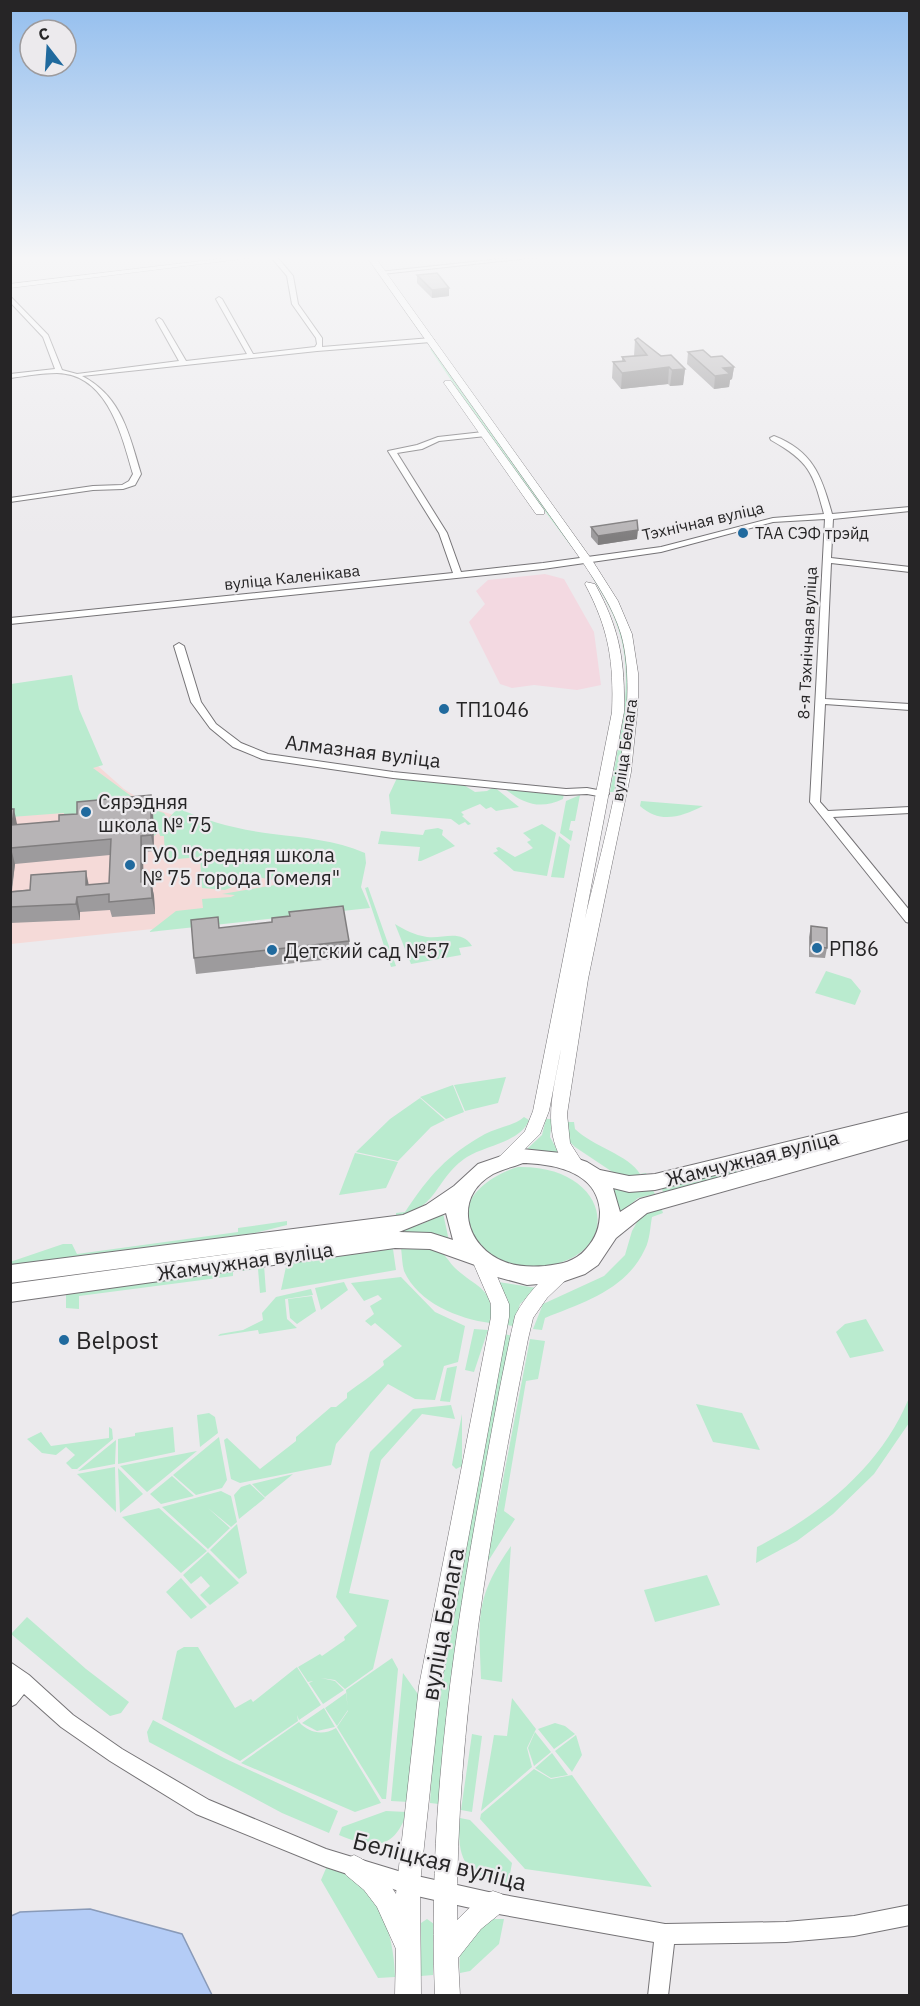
<svg xmlns="http://www.w3.org/2000/svg" width="920" height="2006" font-family="'IBM Plex Sans',sans-serif">
<style>
.education{fill:#f5dad8}
.medical{fill:#f3d9e1}
.green{fill:#baebcf}
.water{fill:#b4ccf6;stroke:#899ab8;stroke-width:1.5}
.lines{fill:none;stroke-linecap:round;stroke-linejoin:round}
.minor-casing{stroke:#757376;stroke-width:2}
.tertiary-casing{stroke:#757376;stroke-width:1}
.secondary-casing{stroke:#757376;stroke-width:2}
.minor{fill:#fff;fill-rule:evenodd}
.tertiary{fill:#fff;fill-rule:evenodd}
.secondary{fill:#fff;fill-rule:evenodd}
.wall{fill:#9d9b9d;fill-rule:evenodd}
.shaded-wall{fill:#807e7f}
.building{fill:#b7b4b6;stroke:#807e7f;stroke-width:1.5}
.poi-dot{fill:#206a9e;stroke:#eceaed;stroke-width:2}
.labels{text-anchor:middle;dominant-baseline:central;stroke-width:4.5;stroke-linejoin:round;paint-order:stroke}
.far-street-label{font-size:16px;fill:#262526;stroke:#eceaed}
.far-poi-label{font-size:16px;fill:#262526;stroke:#eceaed;text-anchor:start}
.poi-label{font-size:20px;fill:#262526;stroke:#eceaed;text-anchor:start}
.street-label{font-size:20px;fill:#262526;stroke:#eceaed}
.near-poi-label{font-size:24px;fill:#262526;stroke:#eceaed;text-anchor:start}
.near-street-label{font-size:24px;fill:#262526;stroke:#eceaed}
</style>
<rect width="100%" height="100%" fill="#eceaed"/>
<path class="education" d="M 11,689 L 124,789 L 155,809 L 226,832 L 360,907 L 11,944 Z"/>
<path class="medical" d="M 545,574 L 564,579 L 594,632 L 601,685 L 577,690 L 534,685 L 512,688 L 500,684 L 469,622 L 485,604 L 476,591 L 488,580 Z"/>
<path class="green" d="M 434,348 L 574,545 L 571,546 L 491,439 L 430,349 Z
M 595,574 L 610,601 L 627,646 L 627,720 L 615,792 L 610,792 C 619,739 636,681 618,628 C 612,609 601,592 591,575 Z
M 72,675 L 79,709 L 103,765 L 93,768 L 146,807 L 164,813 L 168,819 L 178,808 C 208,822 240,830 273,834 C 306,838 334,840 365,853 L 366,863 L 361,887 L 370,908 L 149,932 L 176,911 L 203,908 L 202,899 L 231,897 L 235,895 L 222,894 L 287,883 L 291,876 L 275,880 L 256,877 L 225,890 L 202,888 L 200,857 L 165,860 L 164,836 L 160,836 L 159,832 L 154,836 L 153,811 L 63,831 L 64,813 L 11,817 L 11,684 Z
M 397,778 L 462,784 L 475,792 L 487,791 L 494,787 L 519,807 L 496,811 L 491,807 L 486,809 L 480,804 L 461,812 L 464,815 L 462,816 L 471,824 L 468,825 L 465,822 L 459,825 L 451,819 L 391,814 L 389,795 Z
M 504,788 L 564,793 L 563,799 C 540,810 523,804 504,788 Z
M 580,795 L 575,821 L 571,821 L 569,830 L 573,831 L 571,841 L 560,833 L 566,801 Z
M 641,801 L 703,806 C 681,817 660,824 640,806 Z
M 542,824 L 556,833 L 547,876 L 514,871 L 493,853 L 498,851 L 496,848 L 499,847 L 515,857 L 533,848 L 527,842 L 531,840 L 523,833 Z
M 438,828 L 443,830 L 442,835 L 455,846 L 421,861 L 418,861 L 420,847 L 378,844 L 381,831 L 423,835 L 425,830 Z
M 559,836 L 570,845 L 564,878 L 551,877 Z
M 368,887 L 396,966 L 391,967 L 365,888 Z
M 395,924 C 405,930 414,935 427,937 C 444,939 461,929 472,946 L 459,948 L 461,955 L 411,964 Z
M 826,971 L 851,979 L 861,991 L 855,1005 L 815,993 Z
M 506,1077 L 498,1103 L 465,1111 L 454,1085 Z
M 453,1085 L 464,1112 L 446,1119 L 420,1097 Z
M 420,1098 L 445,1120 L 431,1127 L 398,1161 L 356,1152 L 390,1119 Z
M 524,1117 L 529,1120 C 521,1142 486,1145 467,1157 C 434,1179 439,1209 396,1216 L 396,1213 L 405,1212 C 429,1176 447,1155 485,1134 C 498,1127 514,1126 524,1117 Z
M 546,1119 L 552,1119 L 550,1137 L 559,1153 L 527,1149 L 542,1135 Z
M 566,1122 L 574,1122 L 575,1129 C 592,1146 629,1155 640,1174 L 646,1173 L 648,1178 L 639,1179 L 614,1173 L 575,1147 L 568,1140 Z
M 909,1122 L 909,1127 L 663,1192 L 661,1186 Z
M 355,1153 L 398,1162 L 386,1188 L 339,1195 Z
M 518,1167 C 613,1165 627,1259 538,1267 C 518,1269 498,1262 483,1249 C 444,1213 480,1178 518,1167 Z
M 609,1187 L 651,1187 L 655,1194 L 638,1198 L 620,1214 L 615,1196 Z
M 661,1207 L 663,1213 L 652,1217 C 650,1227 650,1240 645,1249 C 626,1290 584,1302 545,1318 L 542,1330 L 533,1329 L 543,1304 L 604,1276 L 625,1255 L 632,1231 L 641,1215 Z
M 443,1213 L 449,1241 L 400,1234 L 399,1229 L 422,1224 Z
M 287,1221 L 287,1225 L 255,1233 L 11,1266 L 10,1262 L 63,1244 L 72,1244 L 77,1254 L 238,1232 L 238,1228 Z
M 401,1248 C 411,1248 430,1245 439,1251 C 446,1255 449,1262 455,1268 C 476,1288 496,1288 490,1323 C 459,1319 418,1303 404,1271 C 402,1264 402,1255 401,1248 Z
M 393,1249 L 396,1270 L 281,1290 L 287,1262 Z
M 264,1265 L 266,1292 L 260,1293 L 258,1269 L 233,1272 L 233,1276 L 79,1296 L 79,1309 L 66,1308 L 66,1293 Z
M 401,1277 L 435,1312 L 465,1326 L 458,1362 L 444,1366 L 435,1400 L 415,1399 L 388,1384 L 336,1444 L 331,1465 L 240,1483 L 231,1479 L 224,1440 L 227,1438 L 260,1469 L 296,1441 L 296,1437 L 331,1407 L 336,1407 L 347,1398 L 347,1393 C 360,1383 372,1376 384,1365 L 383,1361 L 402,1346 L 375,1323 L 371,1326 L 365,1321 L 374,1314 L 370,1306 L 382,1299 L 378,1295 L 364,1301 L 351,1283 Z
M 344,1282 L 348,1290 L 321,1310 L 315,1288 Z
M 498,1282 L 537,1288 L 520,1304 L 513,1326 L 507,1325 L 508,1300 Z
M 311,1289 L 313,1295 L 285,1299 L 287,1319 L 297,1328 L 259,1334 L 258,1330 L 218,1336 L 220,1334 L 243,1330 L 263,1320 L 262,1313 L 276,1297 Z
M 312,1296 L 316,1311 L 297,1324 L 290,1318 L 288,1299 Z
M 866,1319 L 884,1351 L 850,1358 L 836,1332 L 845,1324 Z
M 474,1329 L 488,1330 L 474,1372 L 465,1370 Z
M 505,1334 L 512,1336 C 482,1491 448,1646 439,1804 L 430,1803 C 438,1645 476,1490 505,1334 Z
M 530,1339 L 545,1341 L 538,1379 L 526,1381 L 504,1511 L 515,1519 L 487,1563 Z
M 457,1366 L 450,1402 L 440,1401 L 447,1368 Z
M 909,1398 L 909,1423 L 874,1474 L 833,1514 L 797,1541 L 756,1563 L 757,1547 C 822,1514 881,1466 909,1398 Z
M 696,1404 L 742,1413 L 760,1450 L 713,1442 Z
M 451,1405 L 455,1419 L 422,1414 L 381,1460 L 349,1593 L 389,1600 L 373,1669 L 345,1689 L 335,1680 L 321,1678 L 335,1681 L 344,1690 L 323,1704 L 309,1683 L 313,1681 L 308,1682 L 298,1667 L 320,1654 L 322,1656 L 345,1640 L 344,1637 L 357,1626 L 336,1597 L 370,1452 L 413,1409 Z
M 209,1413 L 215,1417 L 218,1433 L 200,1447 L 197,1415 Z
M 462,1414 L 462,1466 L 456,1469 L 452,1465 Z
M 109,1427 L 112,1429 L 113,1439 L 77,1469 L 72,1469 L 66,1463 L 75,1455 L 66,1447 L 56,1455 L 42,1453 L 27,1439 L 41,1432 L 51,1446 L 109,1438 Z
M 173,1427 L 175,1452 L 118,1464 L 118,1439 L 135,1436 L 135,1433 Z
M 219,1437 L 227,1480 L 222,1488 L 196,1495 L 173,1475 Z
M 116,1440 L 115,1464 L 78,1471 Z
M 197,1451 L 147,1492 L 120,1466 Z
M 115,1467 L 116,1512 L 77,1474 Z
M 118,1468 L 143,1494 L 120,1513 Z
M 293,1474 L 265,1497 L 252,1484 Z
M 172,1476 L 194,1496 L 161,1504 L 150,1494 Z
M 250,1484 L 265,1498 L 239,1519 L 234,1495 L 241,1487 Z
M 221,1491 L 231,1496 L 237,1522 L 231,1527 L 208,1508 L 230,1528 L 208,1549 L 162,1507 Z
M 159,1508 L 207,1551 L 181,1573 L 122,1517 Z
M 237,1524 L 247,1573 L 239,1579 L 210,1550 Z
M 511,1546 L 502,1682 L 481,1679 C 479,1619 474,1598 511,1546 Z
M 208,1552 L 239,1583 L 210,1605 L 200,1595 L 210,1586 L 201,1576 L 191,1584 L 183,1575 Z
M 707,1575 L 720,1605 L 655,1622 L 644,1590 Z
M 181,1578 L 207,1607 L 191,1619 L 166,1592 Z
M 27,1617 L 86,1669 L 129,1702 L 121,1713 L 110,1716 L 96,1705 L 11,1634 Z
M 184,1647 L 198,1647 L 235,1708 L 251,1699 L 253,1702 L 297,1667 L 321,1705 L 299,1720 L 297,1715 L 298,1721 L 240,1761 L 162,1719 L 177,1651 Z
M 392,1658 L 398,1669 L 386,1799 L 382,1799 L 337,1727 L 348,1711 L 346,1690 Z
M 403,1673 L 420,1697 L 409,1802 L 391,1801 Z
M 346,1693 L 348,1710 L 337,1726 L 325,1708 Z
M 512,1698 L 536,1729 L 527,1748 L 532,1767 L 481,1811 L 494,1735 L 507,1736 Z
M 324,1708 L 335,1727 L 317,1731 L 302,1723 Z
M 153,1720 L 224,1758 L 338,1811 L 329,1833 L 282,1813 L 149,1742 L 147,1732 Z
M 299,1722 C 309,1733 323,1736 336,1728 L 381,1803 L 355,1812 L 241,1763 Z
M 555,1723 L 565,1726 L 575,1734 L 554,1749 L 538,1729 Z
M 535,1732 L 551,1752 L 534,1766 L 528,1748 Z
M 472,1734 L 482,1736 L 472,1812 L 461,1810 Z
M 576,1735 L 582,1755 L 572,1772 L 555,1751 Z
M 552,1753 L 568,1775 L 551,1778 L 535,1768 Z
M 534,1769 L 551,1779 L 572,1775 L 652,1887 L 525,1869 L 480,1819 L 481,1814 Z
M 386,1811 L 407,1812 C 394,1852 371,1848 339,1835 L 342,1827 Z
M 460,1818 L 470,1820 L 512,1863 L 508,1885 C 466,1876 456,1861 460,1818 Z
M 327,1866 C 377,1883 394,1929 395,1977 L 378,1978 L 321,1880 Z
M 427,1919 L 434,1924 L 433,1975 L 421,1976 L 421,1923 Z
M 493,1919 L 504,1919 L 499,1944 L 470,1971 L 460,1973 C 457,1941 469,1936 493,1919 Z"/>
<path class="water" d="M 90,1909 L 182,1934 L 212,1995 L 11,1995 L 11,1916 L 20,1912 Z"/>
<g class="lines">
<defs>
<path id="minor" d="M 271,257 L 277,257 L 293,276 L 298,304 L 322,338 L 322,347 L 431,338 L 434,340 L 431,342 L 317,351 L 82,376 C 122,397 129,434 141,474 L 135,485 L 123,489 L 93,490 L 10,502 L 10,498 L 93,486 L 122,485 L 129,481 L 133,474 C 122,436 108,374 57,373 C 42,373 26,376 10,378 L 10,374 L 55,369 L 43,337 L 10,302 L 10,296 L 48,335 L 62,370 L 77,374 L 179,361 L 156,320 L 159,318 L 162,320 L 186,361 L 247,354 L 216,299 L 219,297 L 222,299 L 253,354 L 315,347 L 317,344 L 316,338 L 292,304 L 287,276 Z
M 519,257 L 538,257 L 382,274 L 379,272 Z
M 483,432 L 487,434 L 486,436 L 439,441 L 422,449 L 397,453 L 447,533 L 461,572 L 543,563 L 661,547 L 773,518 L 824,514 C 813,473 810,462 771,440 L 770,438 L 774,436 C 813,451 822,477 832,514 L 910,507 L 910,511 L 833,519 L 831,558 L 910,567 L 910,572 L 831,563 L 825,699 L 910,704 L 910,710 L 825,704 L 820,802 L 828,811 L 910,807 L 910,813 L 833,817 L 910,911 L 910,923 L 906,922 L 810,802 L 825,519 L 773,522 L 661,552 L 543,569 L 10,624 L 10,618 L 453,573 L 439,533 L 388,451 L 417,445 L 438,437 Z
M 179,643 L 184,646 L 201,702 L 216,724 L 241,743 L 268,754 L 393,772 L 566,789 L 587,788 L 608,792 L 609,794 L 604,797 L 587,794 L 566,795 L 393,778 L 262,759 L 233,747 L 210,728 L 191,702 L 174,646 Z
M 10,1662 L 29,1675 L 73,1715 L 122,1749 L 209,1800 L 326,1849 L 408,1874 L 493,1893 L 665,1924 L 786,1922 L 854,1916 L 910,1905 L 910,1925 L 854,1936 L 786,1942 L 674,1944 L 668,1996 L 648,1996 L 654,1942 L 493,1913 L 408,1894 L 326,1867 L 196,1814 L 110,1761 L 61,1727 L 24,1694 L 16,1704 L 10,1707 Z"/>
<path id="tertiary" d="M 235,257 L 256,257 L 10,288 L 10,284 Z
M 367,257 L 375,257 L 592,560 L 618,601 L 632,634 L 638,673 L 638,704 L 631,772 L 588,979 L 567,1114 L 570,1143 L 586,1168 L 584,1172 C 574,1175 570,1171 565,1164 C 540,1130 555,1086 561,1049 L 549,1111 L 540,1134 L 510,1164 L 498,1164 L 496,1160 L 525,1131 L 533,1111 L 612,712 C 614,662 609,629 585,584 L 586,582 L 595,584 C 620,629 625,662 624,712 L 585,919 C 603,841 643,711 621,634 C 613,607 597,584 582,561 Z
M 445,381 L 451,381 L 544,510 L 544,514 L 536,514 L 444,383 Z
M 481,1253 L 487,1255 L 490,1260 L 509,1304 L 509,1317 L 441,1686 L 420,1884 L 421,1996 L 395,1996 L 396,1949 L 377,1907 L 364,1890 L 346,1875 L 342,1867 L 346,1859 L 354,1855 C 372,1863 386,1878 396,1894 L 419,1686 L 491,1317 L 491,1304 L 472,1260 L 475,1255 Z
M 564,1266 L 570,1268 L 573,1273 L 547,1298 L 533,1318 L 528,1339 C 490,1530 456,1725 457,1920 L 484,1894 L 493,1891 L 502,1894 L 505,1903 L 502,1912 L 481,1929 L 458,1958 L 460,1996 L 435,1996 C 428,1831 448,1674 477,1512 C 489,1447 500,1381 515,1316 C 524,1298 544,1273 564,1266 Z"/>
<path id="secondary" d="M 910,1112 L 910,1139 L 647,1213 L 616,1238 L 598,1265 L 585,1274 L 562,1282 L 527,1285 L 490,1275 L 475,1265 L 430,1249 L 395,1248 L 10,1302 L 10,1284 L 288,1246 L 10,1283 L 10,1265 L 403,1215 L 426,1205 L 454,1186 L 478,1164 L 522,1149 L 561,1153 L 587,1162 L 600,1170 L 629,1176 L 655,1174 ZM 851,1141 L 640,1199 L 620,1212 L 613,1188 L 629,1192 L 655,1190 ZM 523,1163 C 555,1164 598,1172 600,1212 C 600,1227 596,1238 586,1249 C 575,1262 561,1264 545,1266 C 531,1267 518,1267 505,1262 C 465,1247 452,1197 493,1174 C 502,1169 513,1167 523,1163 ZM 446,1213 L 453,1240 L 431,1233 L 399,1232 Z"/>
</defs>
<use href="#minor" class="minor-casing"/>
<use href="#tertiary" class="tertiary-casing"/>
<use href="#secondary" class="secondary-casing"/>
<use href="#minor" class="minor"/>
<use href="#tertiary" class="tertiary"/>
<use href="#secondary" class="secondary"/>
</g>
<path class="wall" d="M 417,275 L 449,288 L 449,296 L 432,298 L 417,283 Z
M 635,340 L 685,369 L 683,385 L 670,386 L 668,384 L 621,389 L 612,378 L 613,362 L 622,361 L 622,357 L 634,356 Z
M 688,352 L 711,357 L 734,367 L 732,379 L 730,380 L 729,387 L 714,389 L 687,364 Z
M 591,527 L 637,539 L 598,545 L 591,537 Z
M 151,795 L 153,811 L 154,851 L 143,852 L 143,881 L 151,881 L 154,896 L 155,914 L 112,917 L 110,910 L 80,912 L 80,920 L 10,923 L 10,809 L 17,825 L 59,821 ZM 110,855 L 109,883 L 12,891 L 15,864 Z
M 811,926 L 827,948 L 825,958 L 809,957 L 809,937 Z
M 349,941 L 350,957 L 196,974 L 194,958 Z"/>
<path class="shaded-wall" d="M 449,288 L 449,296 L 432,298 L 432,290 Z
M 669,367 L 668,384 L 621,389 L 622,373 Z
M 734,367 L 732,379 L 730,380 L 729,387 L 714,389 L 715,376 L 723,368 Z
M 685,369 L 683,385 L 670,386 L 672,370 Z
M 638,530 L 637,539 L 598,545 L 598,536 Z
M 151,795 L 153,811 L 154,851 L 151,835 Z
M 14,809 L 17,824 L 12,825 Z
M 141,836 L 143,852 L 144,898 L 141,882 Z
M 11,848 L 15,864 L 10,902 L 10,854 Z
M 86,871 L 89,886 L 86,885 Z
M 151,881 L 154,896 L 155,914 L 152,898 Z
M 77,897 L 80,912 L 80,920 L 76,904 Z"/>
<path class="building" d="M 437,273 L 449,288 L 432,290 L 417,275 Z
M 638,338 L 661,356 L 671,355 L 685,369 L 672,370 L 669,367 L 622,373 L 613,362 L 625,361 L 622,357 L 647,355 L 635,340 Z
M 703,350 L 711,357 L 722,356 L 734,367 L 723,368 L 730,374 L 715,376 L 688,352 Z
M 637,520 L 638,530 L 598,536 L 591,527 Z
M 151,795 L 151,835 L 141,836 L 141,882 L 151,881 L 152,898 L 109,902 L 109,894 L 77,897 L 76,904 L 10,907 L 10,892 L 30,890 L 31,875 L 86,871 L 86,885 L 109,883 L 111,839 L 11,848 L 10,854 L 10,809 L 14,809 L 12,825 L 59,821 L 59,815 L 77,814 L 77,802 Z
M 343,906 L 349,941 L 194,958 L 191,920 L 218,917 L 219,928 L 272,922 L 272,918 L 290,916 L 289,912 Z
M 811,926 L 827,928 L 827,948 L 811,946 Z"/>
<linearGradient id="sky" x2="0" y2="1"><stop stop-color="#93beee"/><stop offset="0.48" stop-color="#f6f6f7"/><stop offset="1" stop-color="#f6f6f7" stop-opacity="0"/></linearGradient>
<rect width="920" height="538" fill="url(#sky)"/>
<g class="poi-dot">
<circle cx="743" cy="533" r="6"/>
<circle cx="444" cy="709" r="6"/>
<circle cx="86" cy="812" r="6"/>
<circle cx="130" cy="865" r="6"/>
<circle cx="817" cy="948" r="6"/>
<circle cx="272" cy="950" r="6"/>
<circle cx="64" cy="1340" r="6"/>
</g>
<g class="labels">
<g class="far-street-label">
<text transform="translate(703 521) rotate(-13)">Тэхнічная вуліца</text>
<text transform="translate(292 577) rotate(-6)">вуліца Каленікава</text>
<text transform="translate(807 643) rotate(-87)">8-я Тэхнічная вуліца</text>
<text transform="translate(624 750) rotate(-82)">вуліца Белага</text>
</g>
<g class="far-poi-label">
<text x="755" y="533">ТАА СЭФ трэйд</text>
</g>
<g class="poi-label">
<text x="456" y="709">ТП1046</text>
<text x="98" y="801">Сярэдняя<tspan x="98" dy="23">школа № 75</tspan></text>
<text x="142" y="854">ГУО "Средняя школа<tspan x="142" dy="23">№ 75 города Гомеля"</tspan></text>
<text x="829" y="948">РП86</text>
<text x="284" y="950">Детский сад №57</text>
</g>
<g class="street-label">
<text transform="translate(363 751) rotate(7)">Алмазная вуліца</text>
<text transform="translate(752 1158) rotate(-14)">Жамчужная вуліца</text>
<text transform="translate(245 1261) rotate(-8)">Жамчужная вуліца</text>
</g>
<g class="near-poi-label">
<text x="76" y="1340">Belpost</text>
</g>
<g class="near-street-label">
<text transform="translate(442 1624) rotate(-80)">вуліца Белага</text>
<text transform="translate(440 1861) rotate(14)">Беліцкая вуліца</text>
</g>
</g>
<rect width="920" height="2006" fill="none" stroke="#262526" stroke-width="24"/>
<g transform="translate(48 48) rotate(343)"><circle r="28" fill="#eceaed" stroke="#9d9b9d" stroke-width="1.5"/>
<path d="M0-4.5L10 22L0 15L-10 22Z" fill="#206a9e"/>
<text y="-9" font-size="16" font-weight="bold" text-anchor="middle" fill="#262526">С</text>
</g>
</svg>
